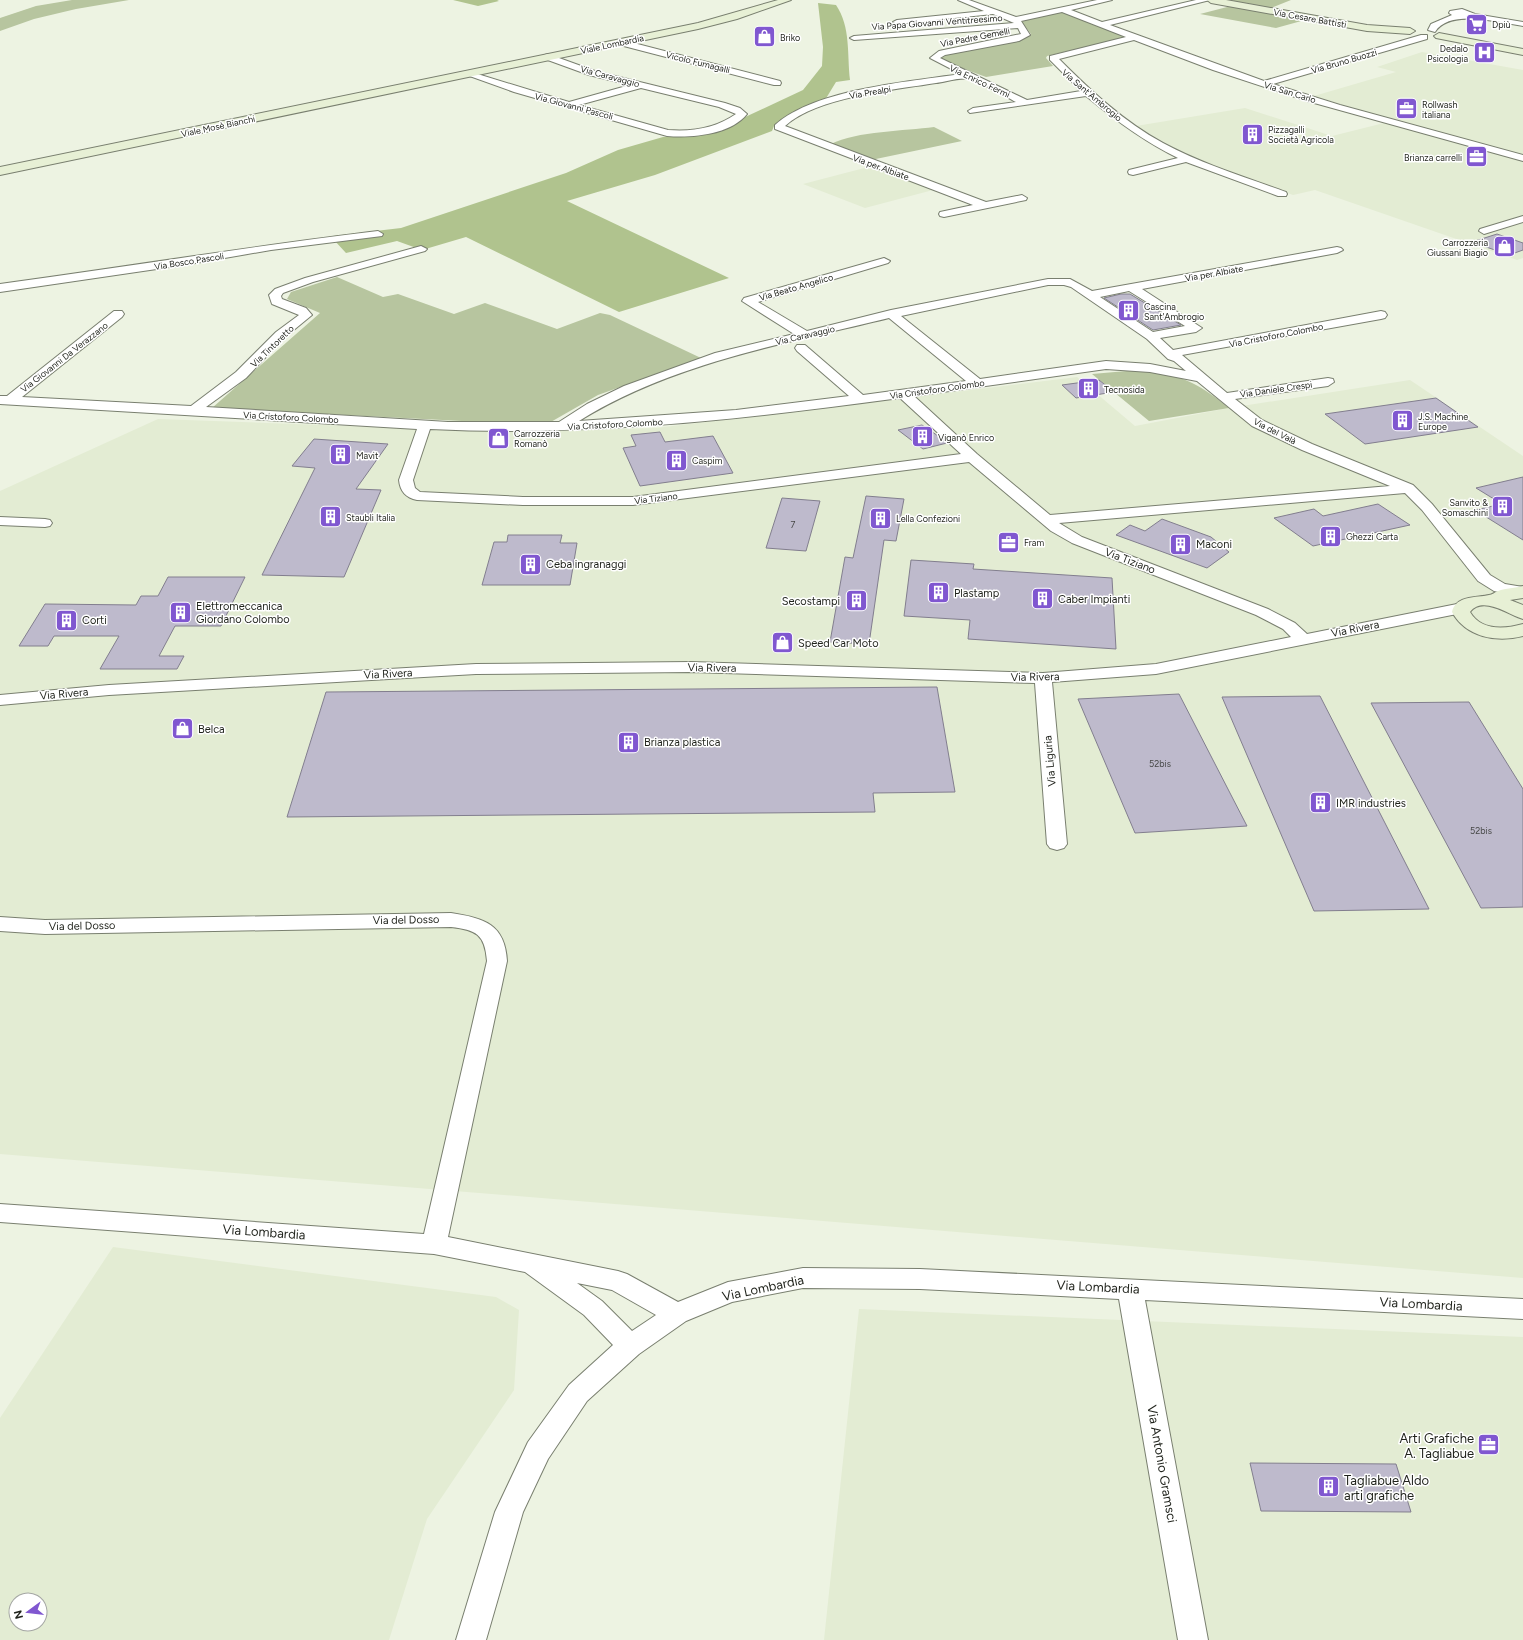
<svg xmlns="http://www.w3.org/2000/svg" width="1523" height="1640" font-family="Figtree,sans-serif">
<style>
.built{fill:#e3ecd3;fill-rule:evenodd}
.green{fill:#b7c59f}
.forest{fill:#b0c38e}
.building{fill:#bebacc;stroke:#827e8e}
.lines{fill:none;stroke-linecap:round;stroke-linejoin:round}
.street-casing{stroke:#797f6f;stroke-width:2}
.secondary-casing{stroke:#797f6f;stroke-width:2}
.street{fill:#fff;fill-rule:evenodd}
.secondary{fill:#e7f0d5;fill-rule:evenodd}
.labels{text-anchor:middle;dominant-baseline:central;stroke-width:3;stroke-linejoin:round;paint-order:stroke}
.far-street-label{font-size:9px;fill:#1f221b;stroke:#fff}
.far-poi-label{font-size:9px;fill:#1f221b;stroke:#fff;text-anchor:start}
.number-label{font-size:9px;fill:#474847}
.poi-label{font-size:11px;fill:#1f221b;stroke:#fff;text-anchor:start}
.street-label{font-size:11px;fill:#1f221b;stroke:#fff}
.near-street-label{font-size:13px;fill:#1f221b;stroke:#fff}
.near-poi-label{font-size:13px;fill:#1f221b;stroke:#fff;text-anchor:end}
</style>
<rect width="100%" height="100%" fill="#edf3e2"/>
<path class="built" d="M 1422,52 L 1523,70 L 1523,258 L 1517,260 L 1315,190 L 1293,195 L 1190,157 L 1136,126 L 1245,108 L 1332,136 L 1388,122 L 1393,120 L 1314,96 L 1396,72 L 1377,67 Z
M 872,166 L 933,190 L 865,208 L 803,184 Z
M 1077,377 L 1135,426 L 1229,408 L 1410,380 L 1523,456 L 1523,1278 L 0,1154 L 0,491 L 158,419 L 511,432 L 656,428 Z
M 113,1247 L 496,1297 L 519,1310 L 514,1390 L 427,1519 L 389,1640 L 0,1640 L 0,1418 ZM 16,1600 L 40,1600 L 40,1624 L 16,1624 Z
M 859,1309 L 1523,1337 L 1523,1640 L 824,1640 Z"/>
<path class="green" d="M 72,0 L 129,0 L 76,9 L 34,19 L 0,31 L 0,18 L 36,6 Z
M 1229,0 L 1291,0 L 1271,8 Z
M 1231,6 L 1305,20 L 1276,28 L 1200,14 Z
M 1063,12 L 1127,37 L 1047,56 L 1046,58 L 1053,66 L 986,77 L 937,59 L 940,56 L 1021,40 L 1031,34 L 1021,21 Z
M 934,127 L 962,141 L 871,160 L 831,144 C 857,131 905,131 934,127 Z
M 337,277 L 383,297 L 398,294 L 454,314 L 485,303 L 557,329 L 600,313 L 610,315 L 701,358 L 598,395 L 549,423 L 518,424 L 212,408 L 320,313 L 287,299 L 291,292 Z
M 1138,370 C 1181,375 1196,381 1229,408 L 1149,421 L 1092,374 Z"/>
<path class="forest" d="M 453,0 L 497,0 L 499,1 L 478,6 Z
M 818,3 L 836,5 C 851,27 847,55 850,80 L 836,82 L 825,100 L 797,111 L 782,119 L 774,126 L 772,131 L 655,175 L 567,201 L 729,278 L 619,312 L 466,237 L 422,250 L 397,241 L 346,253 L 334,240 L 333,236 L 401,228 L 566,173 L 618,150 L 663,137 L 688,136 L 728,125 L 803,90 L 822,66 L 823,47 Z"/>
<path class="building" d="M 1497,234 L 1523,243 L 1523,250 L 1509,255 L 1472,242 Z
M 1121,294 L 1130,294 L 1181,325 L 1153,330 L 1104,298 Z
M 1099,380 L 1114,392 L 1076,398 L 1062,385 Z
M 1436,398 L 1478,427 L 1365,444 L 1325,414 Z
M 922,425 L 944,440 L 947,443 L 923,449 L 898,430 Z
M 660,432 L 665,442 L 713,436 L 733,473 L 640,486 L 623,448 L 636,446 L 631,435 Z
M 314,439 L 388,444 L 356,489 L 381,490 L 344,577 L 262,575 L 315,468 L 292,466 Z
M 1523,477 L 1523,540 L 1475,510 L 1502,504 L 1476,488 Z
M 866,496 L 904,499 L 896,541 L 884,540 L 869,644 L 830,642 L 845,557 L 853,558 Z
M 782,498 L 820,501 L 806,551 L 766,548 Z
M 1378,504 L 1410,525 L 1313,546 L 1274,518 L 1314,509 L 1323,516 Z
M 1162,519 L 1211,537 L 1229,552 L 1207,568 L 1116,535 L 1130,525 L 1145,531 Z
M 508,535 L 562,535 L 560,543 L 577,543 L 570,585 L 482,585 L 494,542 L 507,542 Z
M 911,560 L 974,564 L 973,569 L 1112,578 L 1116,649 L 968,639 L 970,620 L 904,616 Z
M 168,577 L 245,577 L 221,626 L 175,626 L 159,656 L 184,656 L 177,669 L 100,669 L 119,636 L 54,636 L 48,646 L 19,646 L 45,604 L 136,605 L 141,596 L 158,596 Z
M 937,687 L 955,792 L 873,793 L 875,812 L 287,817 L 326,692 Z
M 1179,694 L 1247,826 L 1135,833 L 1078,699 Z
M 1320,696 L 1429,909 L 1314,911 L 1222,697 Z
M 1469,702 L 1523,789 L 1523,907 L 1481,908 L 1371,703 Z
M 1250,1463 L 1396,1464 L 1411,1512 L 1261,1511 Z"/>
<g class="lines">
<defs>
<path id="street" d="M 958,0 L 969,0 L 1016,17 L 1097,0 L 1112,0 L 1071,10 L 1102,22 L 1196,0 L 1210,0 L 1110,25 L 1264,81 L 1421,35 L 1427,35 L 1427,39 L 1273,84 L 1340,105 L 1523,155 L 1523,161 L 1307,101 L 1213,70 L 1134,40 L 1059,59 C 1091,91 1124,122 1163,143 C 1202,164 1245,177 1286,192 L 1287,194 L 1286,196 L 1278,196 L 1186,162 L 1133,175 L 1129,174 L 1128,172 L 1129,170 L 1178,158 C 1145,142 1115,120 1086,96 L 970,113 L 968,111 L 973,108 L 1016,102 C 1006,97 978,80 969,79 C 960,77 945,82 936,83 C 893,90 817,97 785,126 L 986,202 L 1022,195 L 1027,198 L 1026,200 L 944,217 L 940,216 L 939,214 L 940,212 L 973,205 L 775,129 L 775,125 C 816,89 907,82 961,74 L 930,58 L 939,51 L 1021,34 L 1018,28 L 854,40 L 850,38 L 854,36 L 1014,23 L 993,14 L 897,24 L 893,22 L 897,20 L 984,11 ZM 1062,12 L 1126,37 L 1050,56 L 1050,60 L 1081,91 L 1027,100 L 940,58 L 945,55 L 1019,41 L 1030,35 L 1021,21 Z
M 1462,9 L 1475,14 L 1523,22 L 1523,26 C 1500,23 1450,8 1435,32 L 1428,30 L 1431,24 L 1452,15 L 1449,13 L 1450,11 Z
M 616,40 L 622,40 L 780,81 L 781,83 L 780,85 L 774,85 L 616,44 Z
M 548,54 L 595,71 L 725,103 L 740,108 L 747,114 C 730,135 692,138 667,136 L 514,92 L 464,74 L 468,71 L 471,72 L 569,102 L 630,85 L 589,75 L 545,59 L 545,55 ZM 641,88 L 719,107 L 736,114 C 716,128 692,132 668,130 L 579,105 Z
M 1523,216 L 1523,222 L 1484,234 L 1479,231 L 1480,229 Z
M 378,231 L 383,234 L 382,236 L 271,250 L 184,265 L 0,292 L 0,284 C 126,267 252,246 378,231 Z
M 421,246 L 427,249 L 425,251 L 313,282 L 283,293 L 281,296 L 282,299 L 306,308 L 312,315 L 284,338 L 246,378 L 206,407 L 448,422 L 559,422 L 587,404 L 624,386 L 715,353 L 794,334 L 742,301 L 744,298 L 884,258 L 890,261 L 888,263 L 758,302 L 807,331 L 891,310 L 1048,279 L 1070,279 L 1092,291 L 1337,247 L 1341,248 L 1343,250 L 1337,253 L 1142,289 L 1202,328 L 1196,332 L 1160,338 L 1173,350 L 1381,311 L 1385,312 L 1387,315 L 1385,318 L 1381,319 L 1182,355 L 1227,393 L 1328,378 L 1333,379 L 1334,382 L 1328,386 L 1235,399 L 1262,420 L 1312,444 L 1413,485 L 1432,504 L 1490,575 L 1505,584 L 1523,587 L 1523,597 L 1494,591 L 1478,581 L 1422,510 L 1405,493 L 1059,523 L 1082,537 L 1268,609 L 1295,623 L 1307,634 L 1462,603 L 1468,605 L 1470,608 L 1468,611 L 1462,613 L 1156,674 L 1052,682 L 1067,844 L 1064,848 L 1057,850 L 1050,848 L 1047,844 L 1035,683 L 691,672 L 476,674 L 109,695 L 0,705 L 0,695 L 109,685 L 476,664 L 691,662 L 1043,673 L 1156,664 L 1291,637 L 1283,629 L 1256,615 L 1072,543 L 1051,531 L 969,462 L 633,505 L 523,505 L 417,500 C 406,498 400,491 399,480 L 417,429 L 0,404 L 0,396 L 7,396 L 114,311 L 122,311 L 124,314 L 122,317 L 22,397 L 191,406 L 236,372 L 276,332 L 299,315 L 272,304 L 269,295 L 275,289 L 305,278 ZM 1048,285 L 1064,285 L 1071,287 L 1147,339 L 1168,359 L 1174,361 L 1186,371 L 1150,364 L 1106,361 L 980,379 L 901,316 ZM 1129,291 L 1185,326 L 1153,332 L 1100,297 ZM 889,318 L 966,381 L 863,395 L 805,345 L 797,345 L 795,348 L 797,351 L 849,396 L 736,410 L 579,421 C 672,363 784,344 889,318 ZM 1106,369 L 1150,372 L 1197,381 L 1252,426 L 1302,450 L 1390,486 L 1050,515 L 977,454 L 914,396 ZM 900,398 L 961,454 L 633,497 L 523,497 L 420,492 L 415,488 L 413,480 L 430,429 C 587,437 745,419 900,398 Z
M 0,517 L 45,519 L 50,520 L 52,523 L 50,526 L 45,527 L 0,525 Z
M 451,913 C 484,918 505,924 507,961 L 448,1237 L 618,1271 L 627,1274 L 678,1302 L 728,1282 L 803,1268 L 920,1269 L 1523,1299 L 1523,1319 L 1145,1300 L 1208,1640 L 1178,1640 L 1119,1299 L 920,1289 L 803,1288 L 732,1302 L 686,1321 L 639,1354 L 587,1401 L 548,1459 L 523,1512 L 486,1640 L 456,1640 L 495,1512 L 528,1442 L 569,1385 L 613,1345 L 584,1315 L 525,1272 L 434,1254 L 0,1222 L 0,1204 L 424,1234 L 487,961 C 485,934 476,930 451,927 L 45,934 L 0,931 L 0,917 L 45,920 ZM 577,1283 L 612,1290 L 656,1315 L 632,1331 L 602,1301 Z"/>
<path id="secondary" d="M 778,0 L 791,0 L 737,19 L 698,29 L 0,175 L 0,167 L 698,23 Z
M 1207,0 L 1226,0 L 1367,25 L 1410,28 L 1415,31 L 1410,34 L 1367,31 L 1211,3 Z
M 1439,33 L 1523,49 L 1523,55 L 1436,38 L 1434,36 Z
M 1523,586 L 1523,598 L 1510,600 L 1523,605 L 1523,619 C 1509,615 1483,595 1470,612 C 1481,631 1505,629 1523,624 L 1523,636 C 1496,643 1466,637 1452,612 C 1456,595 1476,598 1489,595 C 1492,595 1495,592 1498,591 C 1506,588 1515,588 1523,586 Z"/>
</defs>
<use href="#street" class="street-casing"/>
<use href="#secondary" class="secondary-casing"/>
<use href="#street" class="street"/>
<use href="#secondary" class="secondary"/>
</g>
<defs>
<symbol id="supermarket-square" viewBox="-11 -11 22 22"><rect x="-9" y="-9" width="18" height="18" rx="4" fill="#8057d0" stroke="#fff"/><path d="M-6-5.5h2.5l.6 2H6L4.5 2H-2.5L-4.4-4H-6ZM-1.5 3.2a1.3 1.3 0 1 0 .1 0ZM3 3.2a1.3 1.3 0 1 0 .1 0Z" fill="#fff"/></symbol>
<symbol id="shop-square" viewBox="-11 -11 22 22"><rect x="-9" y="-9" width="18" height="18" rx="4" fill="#8057d0" stroke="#fff"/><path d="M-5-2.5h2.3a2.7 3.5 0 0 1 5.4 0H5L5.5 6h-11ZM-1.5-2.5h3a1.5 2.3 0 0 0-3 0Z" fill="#fff"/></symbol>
<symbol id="hospital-square" viewBox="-11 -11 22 22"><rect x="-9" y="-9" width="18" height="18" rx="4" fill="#8057d0" stroke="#fff"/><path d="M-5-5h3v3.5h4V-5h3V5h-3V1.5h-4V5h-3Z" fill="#fff"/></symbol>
<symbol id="office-square" viewBox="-11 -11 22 22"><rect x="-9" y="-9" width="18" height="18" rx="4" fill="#8057d0" stroke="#fff"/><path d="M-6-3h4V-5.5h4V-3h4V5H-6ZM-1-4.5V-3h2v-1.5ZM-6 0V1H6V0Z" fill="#fff"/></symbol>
<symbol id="building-square" viewBox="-11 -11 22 22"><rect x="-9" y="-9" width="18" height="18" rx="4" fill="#8057d0" stroke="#fff"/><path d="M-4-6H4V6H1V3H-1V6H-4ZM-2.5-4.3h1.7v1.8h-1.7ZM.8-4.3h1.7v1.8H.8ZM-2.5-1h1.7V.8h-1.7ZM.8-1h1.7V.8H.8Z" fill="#fff"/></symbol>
</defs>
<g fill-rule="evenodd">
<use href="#supermarket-square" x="1464" y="12" width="25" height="25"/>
<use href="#shop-square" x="752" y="24" width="25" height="25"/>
<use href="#hospital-square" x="1472" y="40" width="25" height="25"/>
<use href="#office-square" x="1394" y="96" width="25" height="25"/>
<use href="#building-square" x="1240" y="122" width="25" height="25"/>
<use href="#office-square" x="1464" y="144" width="25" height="25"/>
<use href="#shop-square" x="1492" y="234" width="25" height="25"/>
<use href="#building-square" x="1116" y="298" width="25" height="25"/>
<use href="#building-square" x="1076" y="376" width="25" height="25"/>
<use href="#building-square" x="1390" y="408" width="25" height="25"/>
<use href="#building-square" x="910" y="424" width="25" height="25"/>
<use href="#shop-square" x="486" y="426" width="25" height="25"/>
<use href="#building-square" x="328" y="442" width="25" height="25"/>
<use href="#building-square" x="664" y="448" width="25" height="25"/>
<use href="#building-square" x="1490" y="494" width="25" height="25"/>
<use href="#building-square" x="318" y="504" width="25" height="25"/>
<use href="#building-square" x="868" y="506" width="25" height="25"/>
<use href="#building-square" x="1318" y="524" width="25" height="25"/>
<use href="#office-square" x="996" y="530" width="25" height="25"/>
<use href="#building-square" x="1168" y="532" width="25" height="25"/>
<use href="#building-square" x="518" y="552" width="25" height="25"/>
<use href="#building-square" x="926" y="580" width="25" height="25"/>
<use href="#building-square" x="1030" y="586" width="25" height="25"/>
<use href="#building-square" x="844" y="588" width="25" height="25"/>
<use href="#building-square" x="168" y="600" width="25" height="25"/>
<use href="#building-square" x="54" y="608" width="25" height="25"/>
<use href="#shop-square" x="770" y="630" width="25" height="25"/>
<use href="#shop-square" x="170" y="716" width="25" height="25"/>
<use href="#building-square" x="616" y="730" width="25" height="25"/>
<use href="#building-square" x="1308" y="790" width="25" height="25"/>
<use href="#office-square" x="1476" y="1432" width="25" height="25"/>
<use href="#building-square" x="1316" y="1474" width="25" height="25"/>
</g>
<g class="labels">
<g class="far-street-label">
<text transform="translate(1310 18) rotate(10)">Via Cesare Battisti</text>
<text transform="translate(937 22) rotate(-4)">Via Papa Giovanni Ventitreesimo</text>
<text transform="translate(975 37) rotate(-11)">Via Padre Gemelli</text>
<text transform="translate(612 44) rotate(-12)">Viale Lombardia</text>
<text transform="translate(1344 61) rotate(-16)">Via Bruno Buozzi</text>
<text transform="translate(698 62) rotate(14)">Vicolo Fumagalli</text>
<text transform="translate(610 76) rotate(15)">Via Caravaggio</text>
<text transform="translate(980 81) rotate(25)">Via Enrico Fermi</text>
<text transform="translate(870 92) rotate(-10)">Via Prealpi</text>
<text transform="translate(1290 92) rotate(17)">Via San Carlo</text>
<text transform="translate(1092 95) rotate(40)">Via Sant'Ambrogio</text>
<text transform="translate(574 106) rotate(15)">Via Giovanni Pascoli</text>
<text transform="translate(218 126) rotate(-12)">Viale Mosè Bianchi</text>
<text transform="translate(881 167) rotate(20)">Via per Albiate</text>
<text transform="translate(189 261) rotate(-9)">Via Bosco Pascoli</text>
<text transform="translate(1214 273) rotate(-10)">Via per Albiate</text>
<text transform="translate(796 287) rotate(-16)">Via Beato Angelico</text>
<text transform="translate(805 335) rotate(-13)">Via Caravaggio</text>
<text transform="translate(1276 335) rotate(-11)">Via Cristoforo Colombo</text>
<text transform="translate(272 346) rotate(-44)">Via Tintoretto</text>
<text transform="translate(64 357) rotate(-38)">Via Giovanni Da Verazzano</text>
<text transform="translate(937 389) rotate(-8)">Via Cristoforo Colombo</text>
<text transform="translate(1276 389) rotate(-8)">Via Daniele Crespi</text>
<text transform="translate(291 417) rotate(3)">Via Cristoforo Colombo</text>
<text transform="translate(615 424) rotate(-3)">Via Cristoforo Colombo</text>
<text transform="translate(1275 431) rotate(27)">Via del Valà</text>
<text transform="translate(656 498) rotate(-7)">Via Tiziano</text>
</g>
<g class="far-poi-label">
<text x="1492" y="24">Dpiù</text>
<text x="780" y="37">Briko</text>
<text x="1468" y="48" text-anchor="end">Dedalo<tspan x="1468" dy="10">Psicologia</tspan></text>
<text x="1422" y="104">Rollwash<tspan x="1422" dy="10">italiana</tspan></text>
<text x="1268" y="129">Pizzagalli<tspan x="1268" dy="10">Società Agricola</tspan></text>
<text x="1462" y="157" text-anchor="end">Brianza carrelli</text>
<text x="1488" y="242" text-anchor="end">Carrozzeria<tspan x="1488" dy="10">Giussani Biagio</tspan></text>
<text x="1144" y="306">Cascina<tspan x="1144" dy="10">Sant'Ambrogio</tspan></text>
<text x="1104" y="389">Tecnosida</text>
<text x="1418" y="416">J.S. Machine<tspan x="1418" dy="10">Europe</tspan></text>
<text x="514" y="433">Carrozzeria<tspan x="514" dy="10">Romanò</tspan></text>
<text x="938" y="437">Viganò Enrico</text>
<text x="356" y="455">Mavit</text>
<text x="692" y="460">Caspim</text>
<text x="1488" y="502" text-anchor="end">Sanvito &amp;<tspan x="1488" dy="10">Somaschini</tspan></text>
<text x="346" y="517">Staubli Italia</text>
<text x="896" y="518">Lella Confezioni</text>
<text x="1346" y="536">Ghezzi Carta</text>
<text x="1024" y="542">Fram</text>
</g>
<g class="number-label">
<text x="793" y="524">7</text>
<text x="1160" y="763">52bis</text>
<text x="1481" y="830">52bis</text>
</g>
<g class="poi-label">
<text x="1196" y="544">Maconi</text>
<text x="546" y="564">Ceba ingranaggi</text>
<text x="954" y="593">Plastamp</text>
<text x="1058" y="599">Caber Impianti</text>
<text x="840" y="601" text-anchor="end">Secostampi</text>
<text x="196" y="606">Elettromeccanica<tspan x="196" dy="13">Giordano Colombo</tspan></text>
<text x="82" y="620">Corti</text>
<text x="798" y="643">Speed Car Moto</text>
<text x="198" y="729">Belca</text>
<text x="644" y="742">Brianza plastica</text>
<text x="1336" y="803">IMR industries</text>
</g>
<g class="street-label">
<text transform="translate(1130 561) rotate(21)">Via Tiziano</text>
<text transform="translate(1355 629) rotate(-11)">Via Rivera</text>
<text transform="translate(712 668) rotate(1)">Via Rivera</text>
<text transform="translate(388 674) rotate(-3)">Via Rivera</text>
<text transform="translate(1035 677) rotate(-1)">Via Rivera</text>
<text transform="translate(64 694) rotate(-5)">Via Rivera</text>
<text transform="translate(1050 761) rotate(-95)">Via Liguria</text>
<text transform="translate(406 920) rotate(-1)">Via del Dosso</text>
<text transform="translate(82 926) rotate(-1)">Via del Dosso</text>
</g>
<g class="near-street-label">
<text transform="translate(264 1232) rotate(4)">Via Lombardia</text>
<text transform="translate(1098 1287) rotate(3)">Via Lombardia</text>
<text transform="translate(763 1288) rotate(-12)">Via Lombardia</text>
<text transform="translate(1421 1304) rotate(3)">Via Lombardia</text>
<text transform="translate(1162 1464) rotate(80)">Via Antonio Gramsci</text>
</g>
<g class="near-poi-label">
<text x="1474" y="1438">Arti Grafiche<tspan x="1474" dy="15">A. Tagliabue</tspan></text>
<text x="1344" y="1480" text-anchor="start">Tagliabue Aldo<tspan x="1344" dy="15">arti grafiche</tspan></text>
</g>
</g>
<g transform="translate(28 1612) rotate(255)"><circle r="19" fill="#ffffff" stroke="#a5a7a4"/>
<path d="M0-3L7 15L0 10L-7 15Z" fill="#8057d0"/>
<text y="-6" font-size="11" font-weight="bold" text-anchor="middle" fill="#1f221b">N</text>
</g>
</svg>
